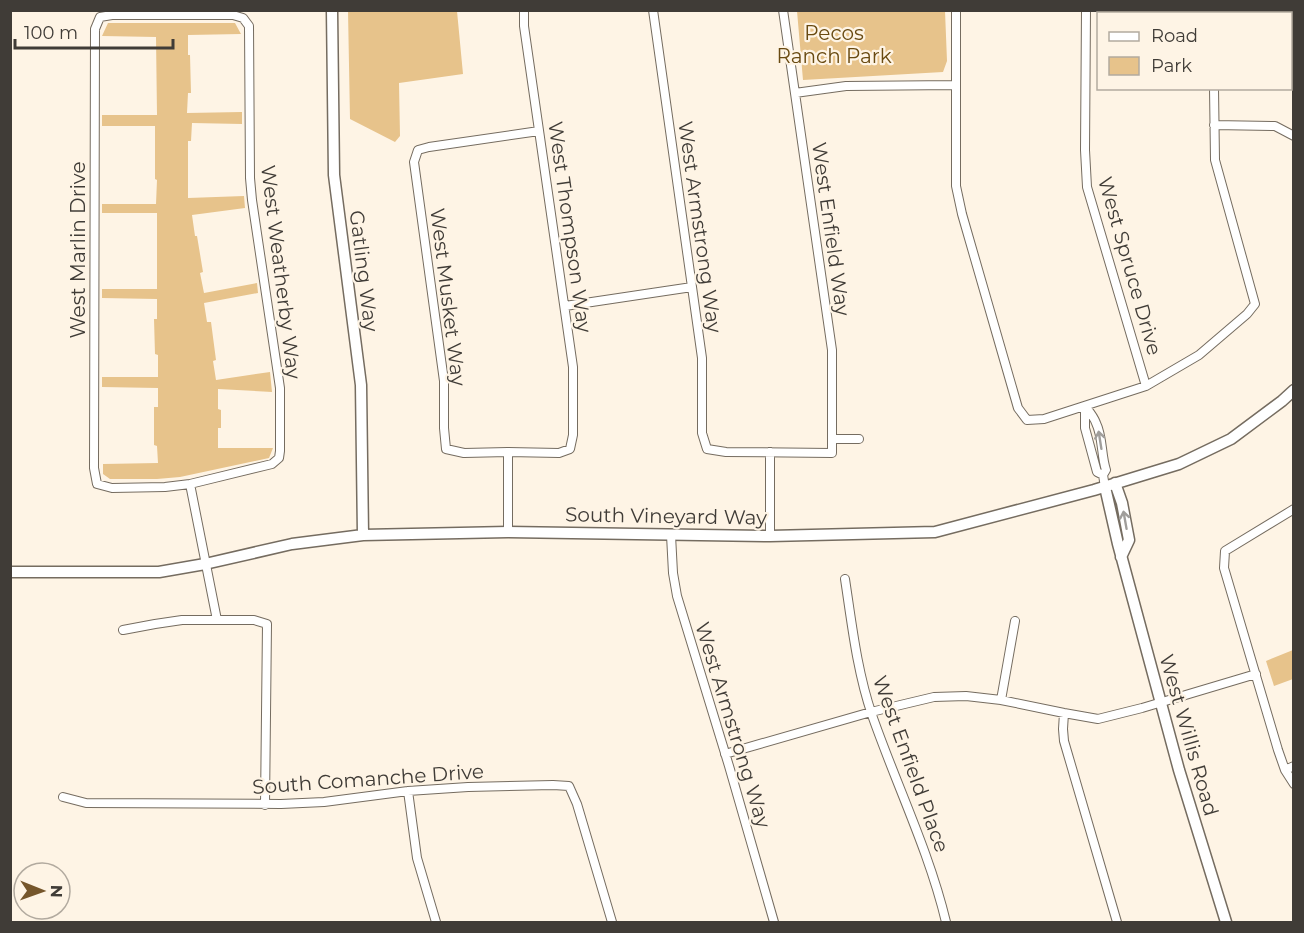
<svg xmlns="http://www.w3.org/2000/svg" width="1304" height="933" font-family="Montserrat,sans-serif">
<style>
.green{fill:#e7c38b}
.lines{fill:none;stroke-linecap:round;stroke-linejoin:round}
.minor-casing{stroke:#756c60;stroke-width:10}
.tertiary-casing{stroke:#756c60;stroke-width:13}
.minor{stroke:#fff;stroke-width:8}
.tertiary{stroke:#fff;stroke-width:10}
.oneway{stroke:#a09e9b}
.labels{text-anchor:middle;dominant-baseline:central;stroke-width:4.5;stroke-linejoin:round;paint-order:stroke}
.park-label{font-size:20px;fill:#694a11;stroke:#fef4e5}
.street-label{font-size:20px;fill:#403c37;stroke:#fef4e5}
</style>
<rect width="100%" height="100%" fill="#fef4e5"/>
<path class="green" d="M 348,11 L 457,11 L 463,74 L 399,83 L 400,136 L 395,142 L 350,119 Z
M 797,11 L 945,11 L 947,61 L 943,72 L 803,80 Z
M 108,23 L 235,23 L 241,34 L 188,35 L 188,55 L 190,55 L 191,93 L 188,93 L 187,113 L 242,112 L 242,124 L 192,123 L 191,141 L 188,141 L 188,198 L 244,196 L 245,208 L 192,215 L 195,236 L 197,236 L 203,272 L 200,273 L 204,293 L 257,283 L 258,293 L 204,303 L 207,322 L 211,322 L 216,360 L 213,361 L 216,380 L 270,372 L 272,392 L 218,389 L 218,409 L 221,410 L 221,428 L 218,428 L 218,448 L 273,448 L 269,458 L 180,477 L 157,479 L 110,479 L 103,474 L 103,464 L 158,463 L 157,446 L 154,445 L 154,407 L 158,407 L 158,388 L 102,387 L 102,377 L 158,377 L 158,355 L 155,354 L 154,319 L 157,319 L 157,299 L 102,298 L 102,289 L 157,289 L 157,213 L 102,213 L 102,204 L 156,204 L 157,180 L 155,179 L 155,126 L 102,126 L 102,115 L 157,115 L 156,37 L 102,36 Z
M 1293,650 L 1293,679 L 1274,686 L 1266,661 Z"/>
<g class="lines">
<defs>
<path id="minor" d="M 524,10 L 524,26 L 573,367 L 573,435 L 570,449 L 559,453 L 508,452 L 464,453 L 446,449 L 444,428 L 444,381 L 414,162 L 418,150 L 429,147 L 539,131
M 653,10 L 702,358 L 702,433 L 707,449 L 726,452 L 832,453 L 832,350 L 783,10
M 956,10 L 956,186 L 962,214 L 1018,408 L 1027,420 L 1044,419 L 1146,386 L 1199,355 L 1247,314 L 1255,304 L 1215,160 L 1214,88
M 1086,10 L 1085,150 L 1087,187 L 1146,386
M 1215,14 L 1215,10
M 112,15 L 233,15 L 243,18 L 249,26 L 250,178 L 252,200 L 280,388 L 280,451 L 279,458 L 272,464 L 190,484 L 165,487 L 112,488 L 97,484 L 94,468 L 95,29 L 100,17 Z
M 795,93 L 846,86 L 956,85
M 1214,125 L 1275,126 L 1294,136
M 565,306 L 692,287
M 1085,406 C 1089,411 1094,417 1096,423 C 1103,437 1101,455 1106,470 L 1103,475 L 1105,487
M 1085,407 L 1085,428 L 1097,472 L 1103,475
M 832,439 L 859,439
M 508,452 L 508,532
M 190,484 L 217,620
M 1294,509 L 1225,551 L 1224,568 L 1278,750 L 1285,770 L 1294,784
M 671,535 L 673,573 L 677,596 L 729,766 L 774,922
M 770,536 L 770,452
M 845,579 C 852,625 857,671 872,715 C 896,784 929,851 946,922
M 123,630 L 155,624 L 182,620 L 254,620 L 267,624 L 265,805
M 1001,700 L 1015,621
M 1064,713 L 1063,729 L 1064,741 L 1117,922
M 725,754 L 871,712 L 934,697 L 966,696 L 1001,700 L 1064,713 L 1098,719 L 1142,708 L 1256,674
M 1285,770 L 1294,766
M 408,791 L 417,858 L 436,922
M 63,797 L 86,803 L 281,804 L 324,802 L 408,791 L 468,787 L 553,785 L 569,786 L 577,804 L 612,922"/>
<path id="tertiary" d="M 332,10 L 334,175 L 361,385 L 363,535
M 1115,483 L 1122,503 L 1129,540 L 1121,557
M 1105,487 L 1118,544 L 1179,770 L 1226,922
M 10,572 L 159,572 L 205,564 L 292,544 L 363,535 L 508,532 L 770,536 L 935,532 L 1094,490 L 1179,464 L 1231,439 L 1282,401 L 1294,390"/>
</defs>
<use href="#minor" class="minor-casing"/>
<use href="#tertiary" class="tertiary-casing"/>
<use href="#minor" class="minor"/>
<use href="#tertiary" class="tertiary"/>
</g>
<defs><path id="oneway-shaft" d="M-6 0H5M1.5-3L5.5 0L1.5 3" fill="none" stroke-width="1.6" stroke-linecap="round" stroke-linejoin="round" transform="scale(1.5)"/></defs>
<g class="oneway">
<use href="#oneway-shaft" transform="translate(1100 440) rotate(-99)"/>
<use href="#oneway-shaft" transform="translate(1125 520) rotate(-100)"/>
</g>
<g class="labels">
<g class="park-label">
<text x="834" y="33">Pecos<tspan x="834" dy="23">Ranch Park</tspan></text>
</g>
<g class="street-label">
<text transform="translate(570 227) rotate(82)">West Thompson Way</text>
<text transform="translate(700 227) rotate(82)">West Armstrong Way</text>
<text transform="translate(831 229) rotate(82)">West Enfield Way</text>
<text transform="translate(78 250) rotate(-90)">West Marlin Drive</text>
<text transform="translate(1130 266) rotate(74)">West Spruce Drive</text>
<text transform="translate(364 271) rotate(83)">Gatling Way</text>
<text transform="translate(281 272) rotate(83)">West Weatherby Way</text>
<text transform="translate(448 297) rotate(83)">West Musket Way</text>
<text transform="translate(666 516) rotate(1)">South Vineyard Way</text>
<text transform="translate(733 725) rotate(73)">West Armstrong Way</text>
<text transform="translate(1189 735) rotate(74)">West Willis Road</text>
<text transform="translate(911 764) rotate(70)">West Enfield Place</text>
<text transform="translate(368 779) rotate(-4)">South Comanche Drive</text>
</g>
</g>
<rect width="1304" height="933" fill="none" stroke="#403c37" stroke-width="24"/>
<rect x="1097" y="12" width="195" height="78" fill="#fef4e5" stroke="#b2aa9f" stroke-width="1.5"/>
<rect x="1109" y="32" width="30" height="9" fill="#ffffff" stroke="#b2aa9f" stroke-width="1.5"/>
<text x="1151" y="42" font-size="18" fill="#403c37">Road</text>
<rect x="1109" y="57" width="30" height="18" fill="#e7c38b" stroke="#b2aa9f" stroke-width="1.5"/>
<text x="1151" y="72" font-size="18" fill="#403c37">Park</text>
<g transform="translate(42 891) rotate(91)"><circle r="28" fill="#fef4e5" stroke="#b2aa9f" stroke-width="1.5"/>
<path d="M0-4.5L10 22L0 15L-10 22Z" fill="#75562b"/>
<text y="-9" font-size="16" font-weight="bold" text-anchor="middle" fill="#403c37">N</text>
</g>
<path d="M15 39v9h158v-9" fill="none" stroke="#403c37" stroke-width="3"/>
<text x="24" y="39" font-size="18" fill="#403c37" stroke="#fef4e5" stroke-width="4.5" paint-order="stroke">100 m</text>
</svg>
